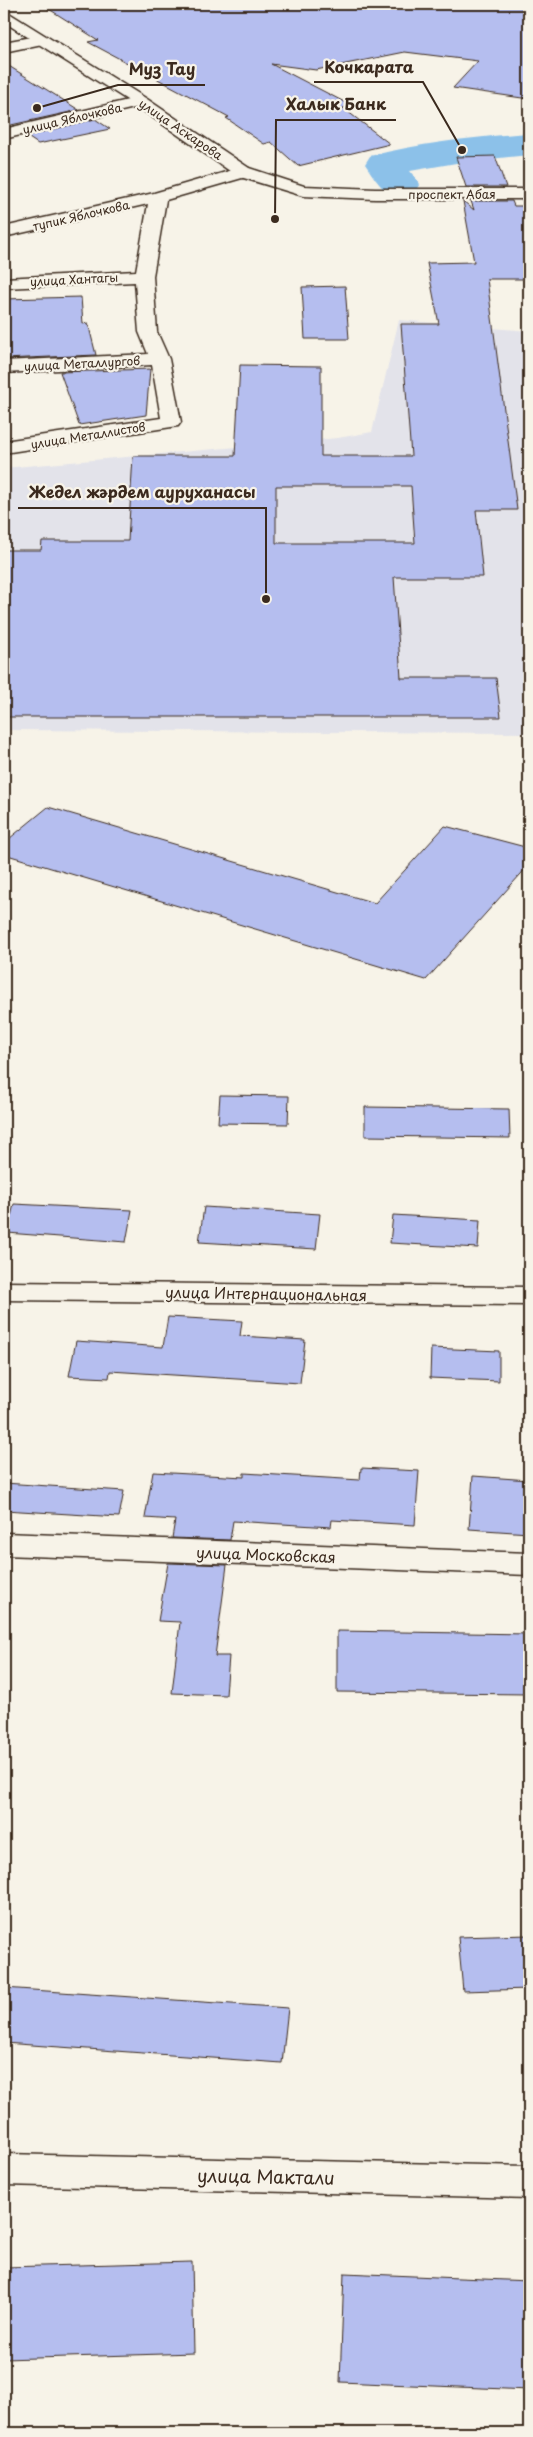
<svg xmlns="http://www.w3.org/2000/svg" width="533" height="2437" font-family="'Playpen Sans',sans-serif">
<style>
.built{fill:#e3e3ea}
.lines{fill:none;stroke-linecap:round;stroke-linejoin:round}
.river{fill:#8cc1e9;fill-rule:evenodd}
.building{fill:#b5beef;stroke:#3b2a1e;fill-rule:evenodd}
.minor-casing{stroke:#3b2a1e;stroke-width:3}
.secondary-casing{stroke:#3b2a1e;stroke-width:3}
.minor{fill:#f7f3e8;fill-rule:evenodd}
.secondary{fill:#f7f3e8;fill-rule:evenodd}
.labels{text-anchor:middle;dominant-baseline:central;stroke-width:4.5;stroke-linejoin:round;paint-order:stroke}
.far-street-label{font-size:12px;fill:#3b2a1e;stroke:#f7f3e8}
.street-label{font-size:15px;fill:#3b2a1e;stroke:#f7f3e8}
.near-street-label{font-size:18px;fill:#3b2a1e;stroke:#f7f3e8}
.leader{fill:none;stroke:#3b2a1e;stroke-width:2}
.callout-dot{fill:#3b2a1e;stroke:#f7f3e8;stroke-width:2}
.callout-label{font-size:16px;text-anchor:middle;font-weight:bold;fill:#3b2a1e;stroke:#f7f3e8;stroke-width:4.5;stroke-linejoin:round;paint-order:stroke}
</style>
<rect width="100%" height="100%" fill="#f7f3e8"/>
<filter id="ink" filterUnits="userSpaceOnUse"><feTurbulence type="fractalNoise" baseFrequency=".02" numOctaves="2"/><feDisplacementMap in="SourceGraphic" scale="10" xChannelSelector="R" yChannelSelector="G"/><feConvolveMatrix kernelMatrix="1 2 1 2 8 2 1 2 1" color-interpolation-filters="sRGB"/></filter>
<g filter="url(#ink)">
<path class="built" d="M 399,320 L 529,331 L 529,733 L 4,730 L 4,468 L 338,438 L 372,432 Z"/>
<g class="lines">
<path class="river" d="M 529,133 L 529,155 L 462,162 L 410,171 L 420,184 L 414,192 C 385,199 380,186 365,164 L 370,156 C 422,143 476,137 529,133 Z"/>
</g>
<path class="building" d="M 41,4 L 529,4 L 529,99 L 453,88 L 478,61 L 405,52 L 316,70 L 271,64 L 352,106 L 343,108 L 390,144 L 298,166 L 271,142 L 264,144 L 226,118 L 229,117 L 88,42 L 98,40 Z
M 4,63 L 79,110 L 11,125 L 4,120 Z
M 95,119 L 110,129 L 38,144 L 26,136 Z
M 495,156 L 506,187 L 466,187 L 456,157 Z
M 463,201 L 474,210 L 471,201 L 512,201 L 514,206 L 529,206 L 529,279 L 487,279 L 517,510 L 476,510 L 483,577 L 394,577 L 401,678 L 496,678 L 501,717 L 4,717 L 4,550 L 41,550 L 42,541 L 128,541 L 133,456 L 235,456 L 240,365 L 321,366 L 321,456 L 411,456 L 401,324 L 439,324 L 427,263 L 474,262 ZM 276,486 L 411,486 L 415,543 L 276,543 Z
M 345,286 L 349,339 L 305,339 L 302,287 Z
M 81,297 L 83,324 L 88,323 L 96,355 L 4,359 L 4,299 Z
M 150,369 L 146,415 L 79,425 L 60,372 Z
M 48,807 L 375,903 L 445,826 L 529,848 L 529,865 L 426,980 L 4,854 L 4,843 Z
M 220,1095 L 289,1096 L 288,1124 L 218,1123 Z
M 365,1107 L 509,1109 L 510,1138 L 365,1136 Z
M 14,1204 L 132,1210 L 126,1242 L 7,1233 Z
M 204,1207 L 320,1214 L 316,1249 L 199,1242 Z
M 393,1215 L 480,1220 L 478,1248 L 390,1243 Z
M 168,1317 L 242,1321 L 240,1336 L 305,1340 L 300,1383 L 110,1371 L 109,1378 L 69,1376 L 76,1341 L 163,1347 Z
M 431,1348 L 499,1351 L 499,1381 L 430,1378 Z
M 361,1468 L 419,1471 L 415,1525 L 332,1520 L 331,1527 L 233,1521 L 230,1540 L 172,1538 L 175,1520 L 145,1518 L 153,1472 L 244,1477 L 244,1473 L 360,1480 Z
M 473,1476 L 529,1480 L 529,1533 L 469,1529 Z
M 4,1483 L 124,1491 L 119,1517 L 4,1510 Z
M 168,1563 L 227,1565 L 215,1656 L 229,1656 L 226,1695 L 172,1693 L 180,1622 L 158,1621 Z
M 337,1631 L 529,1634 L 529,1694 L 337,1692 Z
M 529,1935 L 529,1989 L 463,1991 L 458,1937 Z
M 4,1988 L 288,2008 L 282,2063 L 4,2043 Z
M 192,2262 L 194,2353 L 4,2359 L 4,2267 Z
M 344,2273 L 529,2281 L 529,2390 L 340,2382 Z"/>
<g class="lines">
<defs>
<path id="minor" d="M 42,35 L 47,37 L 50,40 L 47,43 L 4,52 L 4,42 Z
M 141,97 L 149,102 L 147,105 L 4,139 L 4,129 Z
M 243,167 L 249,168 L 251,172 L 249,176 L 166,200 L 153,276 L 157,332 L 169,359 L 181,422 L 178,426 L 4,453 L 4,441 L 161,418 L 152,365 L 4,373 L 4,361 L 148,354 L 139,332 L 135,282 L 4,288 L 4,278 L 136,271 L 148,204 L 4,237 L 4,227 L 154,193 Z
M 4,1282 L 529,1287 L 529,1305 L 4,1300 Z
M 4,1533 L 529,1553 L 529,1575 L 4,1555 Z
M 4,2154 L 529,2166 L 529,2198 L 4,2185 Z"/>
<path id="secondary" d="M 4,12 L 9,13 L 147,99 L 249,168 L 304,186 L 375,189 L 529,189 L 529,199 L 375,199 L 303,196 L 237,176 L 135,105 L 4,22 Z"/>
</defs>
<use href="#minor" class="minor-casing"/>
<use href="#secondary" class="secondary-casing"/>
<use href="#minor" class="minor"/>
<use href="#secondary" class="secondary"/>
</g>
</g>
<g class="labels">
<g class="far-street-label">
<text transform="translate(72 118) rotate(-13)">улица Яблочкова</text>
<text transform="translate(181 129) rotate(34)">улица Аскарова</text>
<text x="452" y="194">проспект Абая</text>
<text transform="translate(81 215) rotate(-13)">тупик Яблочкова</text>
<text transform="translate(74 279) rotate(-3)">улица Хантагы</text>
<text transform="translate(82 363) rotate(-3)">улица Металлургов</text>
<text transform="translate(88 435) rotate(-9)">улица Металлистов</text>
</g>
<g class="street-label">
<text transform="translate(266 1293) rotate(1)">улица Интернациональная</text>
<text transform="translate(266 1554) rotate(2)">улица Московская</text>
</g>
<g class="near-street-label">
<text transform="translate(266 2176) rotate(1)">улица Мактали</text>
</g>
</g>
<path class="leader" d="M462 150L423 82H314M37 108L118 85H205M275 219L276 120H396M266 599L266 508H18"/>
<g class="callout-dot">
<circle cx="462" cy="150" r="5"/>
<circle cx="37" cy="108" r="5"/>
<circle cx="275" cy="219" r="5"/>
<circle cx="266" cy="599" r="5"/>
</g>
<g class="callout-label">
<text x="369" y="73">Кочкарата</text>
<text x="162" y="75">Муз Тау</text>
<text x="336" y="110">Халык Банк</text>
<text x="142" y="498">Жедел жәрдем ауруханасы</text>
</g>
<rect width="533" height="2437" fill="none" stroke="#f7f3e8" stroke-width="20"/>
<rect x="10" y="10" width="513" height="2417" fill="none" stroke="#3b2a1e" stroke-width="2" filter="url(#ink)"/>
</svg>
